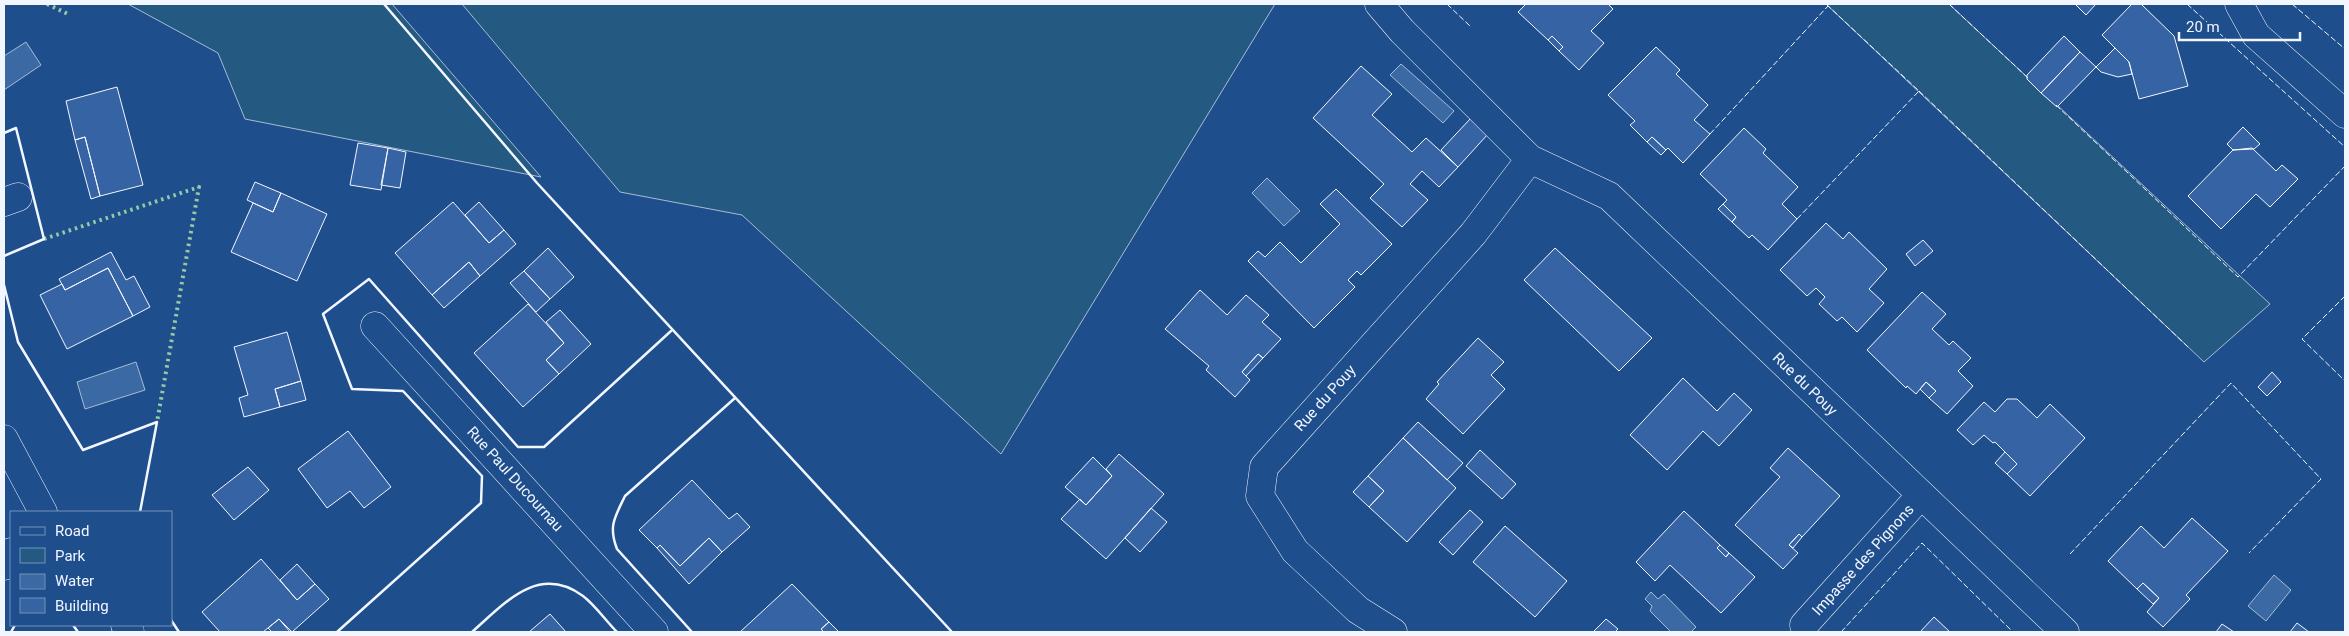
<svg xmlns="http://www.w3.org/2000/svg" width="2349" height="636" font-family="Roboto,sans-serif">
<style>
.green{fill:#245a82;stroke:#a8bbd7}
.water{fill:#3b69a3;stroke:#a8bbd7}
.building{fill:#3563a3;stroke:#f2f6ff}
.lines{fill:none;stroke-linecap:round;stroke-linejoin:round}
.street-casing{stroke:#f2f6ff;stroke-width:29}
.street{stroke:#1f4e8c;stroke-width:28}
.hedge{stroke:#97c8a6;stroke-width:4;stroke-dasharray:2.5 4;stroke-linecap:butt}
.fence{stroke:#f2f6ff;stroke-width:1;stroke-dasharray:6 2.5;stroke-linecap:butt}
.wall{stroke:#f2f6ff;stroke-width:2.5}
.labels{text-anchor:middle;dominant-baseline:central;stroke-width:4;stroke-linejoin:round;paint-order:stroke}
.street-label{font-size:15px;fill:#f2f6ff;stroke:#1f4e8c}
</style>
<rect width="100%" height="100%" fill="#1f4e8c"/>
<path class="green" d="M 128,4 L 392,4 L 541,177 L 245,119 L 218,53 Z
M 462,4 L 1275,4 L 1001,454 L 742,215 L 620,192 Z
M 1826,4 L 1949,4 L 2270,304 L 2204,362 Z"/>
<path class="water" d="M 26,42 L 41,65 L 4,90 L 4,56 Z
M 1401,64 L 1454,111 L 1443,123 L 1390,75 Z
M 1267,178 L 1300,211 L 1284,226 L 1252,193 Z
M 136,362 L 145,390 L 85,409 L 77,382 Z
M 2274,575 L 2291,590 L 2266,621 L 2248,606 Z
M 1651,592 L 1658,599 L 1664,594 L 1696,627 L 1691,632 L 1671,632 L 1650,611 L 1652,606 L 1645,599 Z"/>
<path class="building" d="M 1526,4 L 1608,4 L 1613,9 L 1591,31 L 1604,43 L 1579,70 L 1559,51 L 1563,47 L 1552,36 L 1548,40 L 1518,12 Z
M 2075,4 L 2096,4 L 2086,15 Z
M 2132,4 L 2141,4 L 2174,36 L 2188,86 L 2139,99 L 2129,62 L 2102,35 Z
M 1552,36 L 1563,47 L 1559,51 L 1548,40 Z
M 2064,36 L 2080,52 L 2041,93 L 2027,79 L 2027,75 Z
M 1656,47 L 1680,70 L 1676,74 L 1708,105 L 1694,120 L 1710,134 L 1683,163 L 1668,148 L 1666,150 L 1652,137 L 1647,142 L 1630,125 L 1635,121 L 1608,95 Z
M 2115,48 L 2129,62 L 2132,74 L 2118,77 L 2101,72 L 2096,67 Z
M 2080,52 L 2096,67 L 2057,107 L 2041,93 Z
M 1361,66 L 1392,94 L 1372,115 L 1412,152 L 1426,138 L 1458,167 L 1439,187 L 1422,171 L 1410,184 L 1428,200 L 1402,227 L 1370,198 L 1384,184 L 1313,118 Z
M 117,87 L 143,185 L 100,196 L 85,137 L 75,140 L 66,101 Z
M 1471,118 L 1488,134 L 1458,167 L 1441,150 Z
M 2243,127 L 2260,144 L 2254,149 L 2233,150 L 2227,144 Z
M 1744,128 L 1766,149 L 1763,153 L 1798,187 L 1782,204 L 1797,219 L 1768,250 L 1752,235 L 1749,238 L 1732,222 L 1736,217 L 1723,204 L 1727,200 L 1700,174 Z
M 85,137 L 100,196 L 91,199 L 75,140 Z
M 1652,137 L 1666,150 L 1661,155 L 1647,142 Z
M 358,143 L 388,148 L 381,190 L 350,185 Z
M 388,148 L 406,152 L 400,188 L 381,185 Z
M 2252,148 L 2276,171 L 2282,165 L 2298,179 L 2270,207 L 2256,194 L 2221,229 L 2188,196 L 2233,150 Z
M 255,182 L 281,193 L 273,212 L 247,200 Z
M 1336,189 L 1392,244 L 1361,275 L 1357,271 L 1348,280 L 1355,287 L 1314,328 L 1248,261 L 1258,251 L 1265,257 L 1280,242 L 1301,263 L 1340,224 L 1320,204 Z
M 281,193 L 327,214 L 297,281 L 231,252 L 253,203 L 273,212 Z
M 453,202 L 489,243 L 504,230 L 516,244 L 480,276 L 469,262 L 432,295 L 395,253 Z
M 479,202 L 504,230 L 489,243 L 465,215 Z
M 1723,204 L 1736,217 L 1732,222 L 1718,209 Z
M 1826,223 L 1843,239 L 1849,232 L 1887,269 L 1869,289 L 1884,303 L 1857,332 L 1842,317 L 1837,321 L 1819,304 L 1825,297 L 1816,288 L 1807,296 L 1780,270 Z
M 1923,240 L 1933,251 L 1915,266 L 1906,254 Z
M 548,248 L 574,277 L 550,299 L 524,271 Z
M 1555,248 L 1652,338 L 1619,371 L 1524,280 Z
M 111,252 L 126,280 L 134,276 L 150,307 L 133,316 L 108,268 L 65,290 L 59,279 Z
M 469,262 L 480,276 L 444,308 L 432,295 Z
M 108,268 L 133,316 L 67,349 L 40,295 L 62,284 L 65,290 Z
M 524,271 L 550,299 L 536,312 L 510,283 Z
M 1200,290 L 1227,315 L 1246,295 L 1269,315 L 1262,322 L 1281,339 L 1263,358 L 1258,354 L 1242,372 L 1250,380 L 1235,397 L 1206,370 L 1209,366 L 1165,329 Z
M 1922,292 L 1946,314 L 1932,329 L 1949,345 L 1953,341 L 1971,358 L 1958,371 L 1973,386 L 1947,414 L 1929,398 L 1936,391 L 1926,382 L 1916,394 L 1907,386 L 1906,388 L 1867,350 Z
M 528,304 L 564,343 L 546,360 L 559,374 L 523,407 L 474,353 Z
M 560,310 L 591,344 L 559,374 L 546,360 L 564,343 L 546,322 Z
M 287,332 L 301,381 L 275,389 L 280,407 L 244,417 L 239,398 L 248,395 L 234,347 Z
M 1478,338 L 1504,362 L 1491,375 L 1505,389 L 1463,434 L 1426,399 L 1439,384 L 1437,382 Z
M 1258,354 L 1263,358 L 1246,376 L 1242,372 Z
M 2272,372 L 2281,382 L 2267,396 L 2258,387 Z
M 1683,378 L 1717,411 L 1734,393 L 1752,410 L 1719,446 L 1703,431 L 1667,470 L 1630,435 Z
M 301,381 L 306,400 L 280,407 L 275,389 Z
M 1926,382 L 1936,391 L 1929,398 L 1920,389 Z
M 2007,399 L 2017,399 L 2037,418 L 2050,404 L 2085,438 L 2030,496 L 2007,474 L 2017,464 L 1995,442 L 1993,443 L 1984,435 L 1973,445 L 1957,430 L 1984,402 L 1995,412 Z
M 1418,422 L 1463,463 L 1447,480 L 1403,438 Z
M 348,431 L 391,487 L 364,508 L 350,491 L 327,508 L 298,469 Z
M 1403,438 L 1456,488 L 1407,542 L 1369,507 L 1384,491 L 1368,476 Z
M 1788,448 L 1840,496 L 1802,537 L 1799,534 L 1789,545 L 1798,553 L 1783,569 L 1735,525 L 1780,477 L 1770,468 Z
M 1480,450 L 1516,484 L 1502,499 L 1466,466 Z
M 2005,452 L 2017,464 L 2007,474 L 1995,463 Z
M 1119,454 L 1164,494 L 1106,559 L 1061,519 L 1080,499 L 1086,505 L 1112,476 L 1106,469 Z
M 1093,457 L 1112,476 L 1086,505 L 1065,487 Z
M 248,467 L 269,490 L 234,520 L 212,495 Z
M 1368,476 L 1384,491 L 1369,507 L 1353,492 Z
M 692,480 L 729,519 L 737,513 L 750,527 L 722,552 L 709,538 L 680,566 L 660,545 L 657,548 L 639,530 Z
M 1151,508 L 1167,522 L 1140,552 L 1125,538 Z
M 1470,510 L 1483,522 L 1453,555 L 1439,542 Z
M 1684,511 L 1720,545 L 1717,548 L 1726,557 L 1729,553 L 1755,577 L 1721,613 L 1670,565 L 1655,581 L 1636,562 Z
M 2192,518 L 2228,551 L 2186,595 L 2190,599 L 2163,627 L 2147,612 L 2159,598 L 2143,583 L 2137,589 L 2108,561 L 2141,526 L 2164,548 Z
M 1505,526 L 1567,581 L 1535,617 L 1473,562 Z
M 1799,534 L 1802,537 L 1793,548 L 1789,545 Z
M 709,538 L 722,552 L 689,584 L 657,548 L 660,545 L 680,566 Z
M 1720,545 L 1729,553 L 1726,557 L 1717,548 Z
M 261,559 L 297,600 L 315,584 L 329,599 L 292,632 L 279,619 L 263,632 L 220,632 L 202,612 Z
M 297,564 L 315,584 L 297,600 L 280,580 Z
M 2143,583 L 2159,598 L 2153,604 L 2137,589 Z
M 792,584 L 829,622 L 821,629 L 824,632 L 740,632 Z
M 550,614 L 566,632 L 529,632 Z
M 1934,617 L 1950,632 L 1920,632 Z
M 279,619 L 290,632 L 272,632 L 268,628 Z
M 1606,619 L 1618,629 L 1615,632 L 1593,632 Z
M 829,622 L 839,632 L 824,632 L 821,629 Z
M 2297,623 L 2309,632 L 2290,632 Z
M 2222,624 L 2234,632 L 2216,632 Z"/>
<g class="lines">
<defs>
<path id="street" d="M 1379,4 L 1402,31 L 1530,159 L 1609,196 L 2065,632
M 2239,4 L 2256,35 L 2345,114
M 4,202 L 18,197
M 375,326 L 654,632
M 4,439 L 43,512
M 4,566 L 11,552
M 125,625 L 130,632
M 1804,625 L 1921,495
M 1393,632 L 1358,610 L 1295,551 L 1260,496 L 1264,467 L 1473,234 L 1530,159"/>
</defs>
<use href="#street" class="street-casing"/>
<use href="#street" class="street"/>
<path class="hedge" d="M 47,4 L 68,14
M 44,239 L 199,187 L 157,422"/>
<path class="fence" d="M 1447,4 L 1471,27
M 1949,4 L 2029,79
M 2187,4 L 2345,147
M 2292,4 L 2345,49
M 1919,91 L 2188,347
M 2056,105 L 2238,277 L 2345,166
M 1710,134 L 1828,6
M 1797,219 L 1919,91 L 1826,4
M 2345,296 L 2302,339 L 2345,381
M 2070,554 L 2231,383 L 2321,479 L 2249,553
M 1843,632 L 1842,631 L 1922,543 L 2013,632"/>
<path class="wall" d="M 384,4 L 537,183 L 952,632
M 4,133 L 16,128 L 44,239 L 4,256
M 4,285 L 18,342 L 83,450 L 157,422 L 140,512
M 171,620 L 179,632
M 73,625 L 78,632
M 11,632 L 15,625
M 337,632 L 481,503 L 482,476 L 403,391 L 352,389 L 323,314 L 369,279 L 518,447 L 544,447 L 671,331
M 472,632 C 504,604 538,563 583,596 C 595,605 606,621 617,632
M 692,632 L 617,549 C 608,526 615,517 625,496 L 735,398"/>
</g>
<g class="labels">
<g class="street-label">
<text transform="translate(1805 384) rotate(44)">Rue du Pouy</text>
<text transform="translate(1325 398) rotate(-48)">Rue du Pouy</text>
<text transform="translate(515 479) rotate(48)">Rue Paul Ducournau</text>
<text transform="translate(1863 560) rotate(-48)">Impasse des Pignons</text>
</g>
</g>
<rect width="2349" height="636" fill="none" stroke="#f2f6ff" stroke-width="10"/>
<rect x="10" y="511" width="162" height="115" fill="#1f4e8c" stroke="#7391ba"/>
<rect x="20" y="527" width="25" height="8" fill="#1f4e8c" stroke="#7391ba"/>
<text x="55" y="536" font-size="15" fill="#f2f6ff">Road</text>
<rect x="20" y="548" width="25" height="15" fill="#245a82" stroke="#7391ba"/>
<text x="55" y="561" font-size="15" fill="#f2f6ff">Park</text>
<rect x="20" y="574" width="25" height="15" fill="#3b69a3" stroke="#7391ba"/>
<text x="55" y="586" font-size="15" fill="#f2f6ff">Water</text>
<rect x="20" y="598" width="25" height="15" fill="#3563a3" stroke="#7391ba"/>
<text x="55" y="611" font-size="15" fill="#f2f6ff">Building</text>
<path d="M2179 32v8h121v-8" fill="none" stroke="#f2f6ff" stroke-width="2.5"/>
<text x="2186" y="32" font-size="15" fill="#f2f6ff" stroke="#1f4e8c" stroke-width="4" paint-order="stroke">20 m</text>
</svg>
